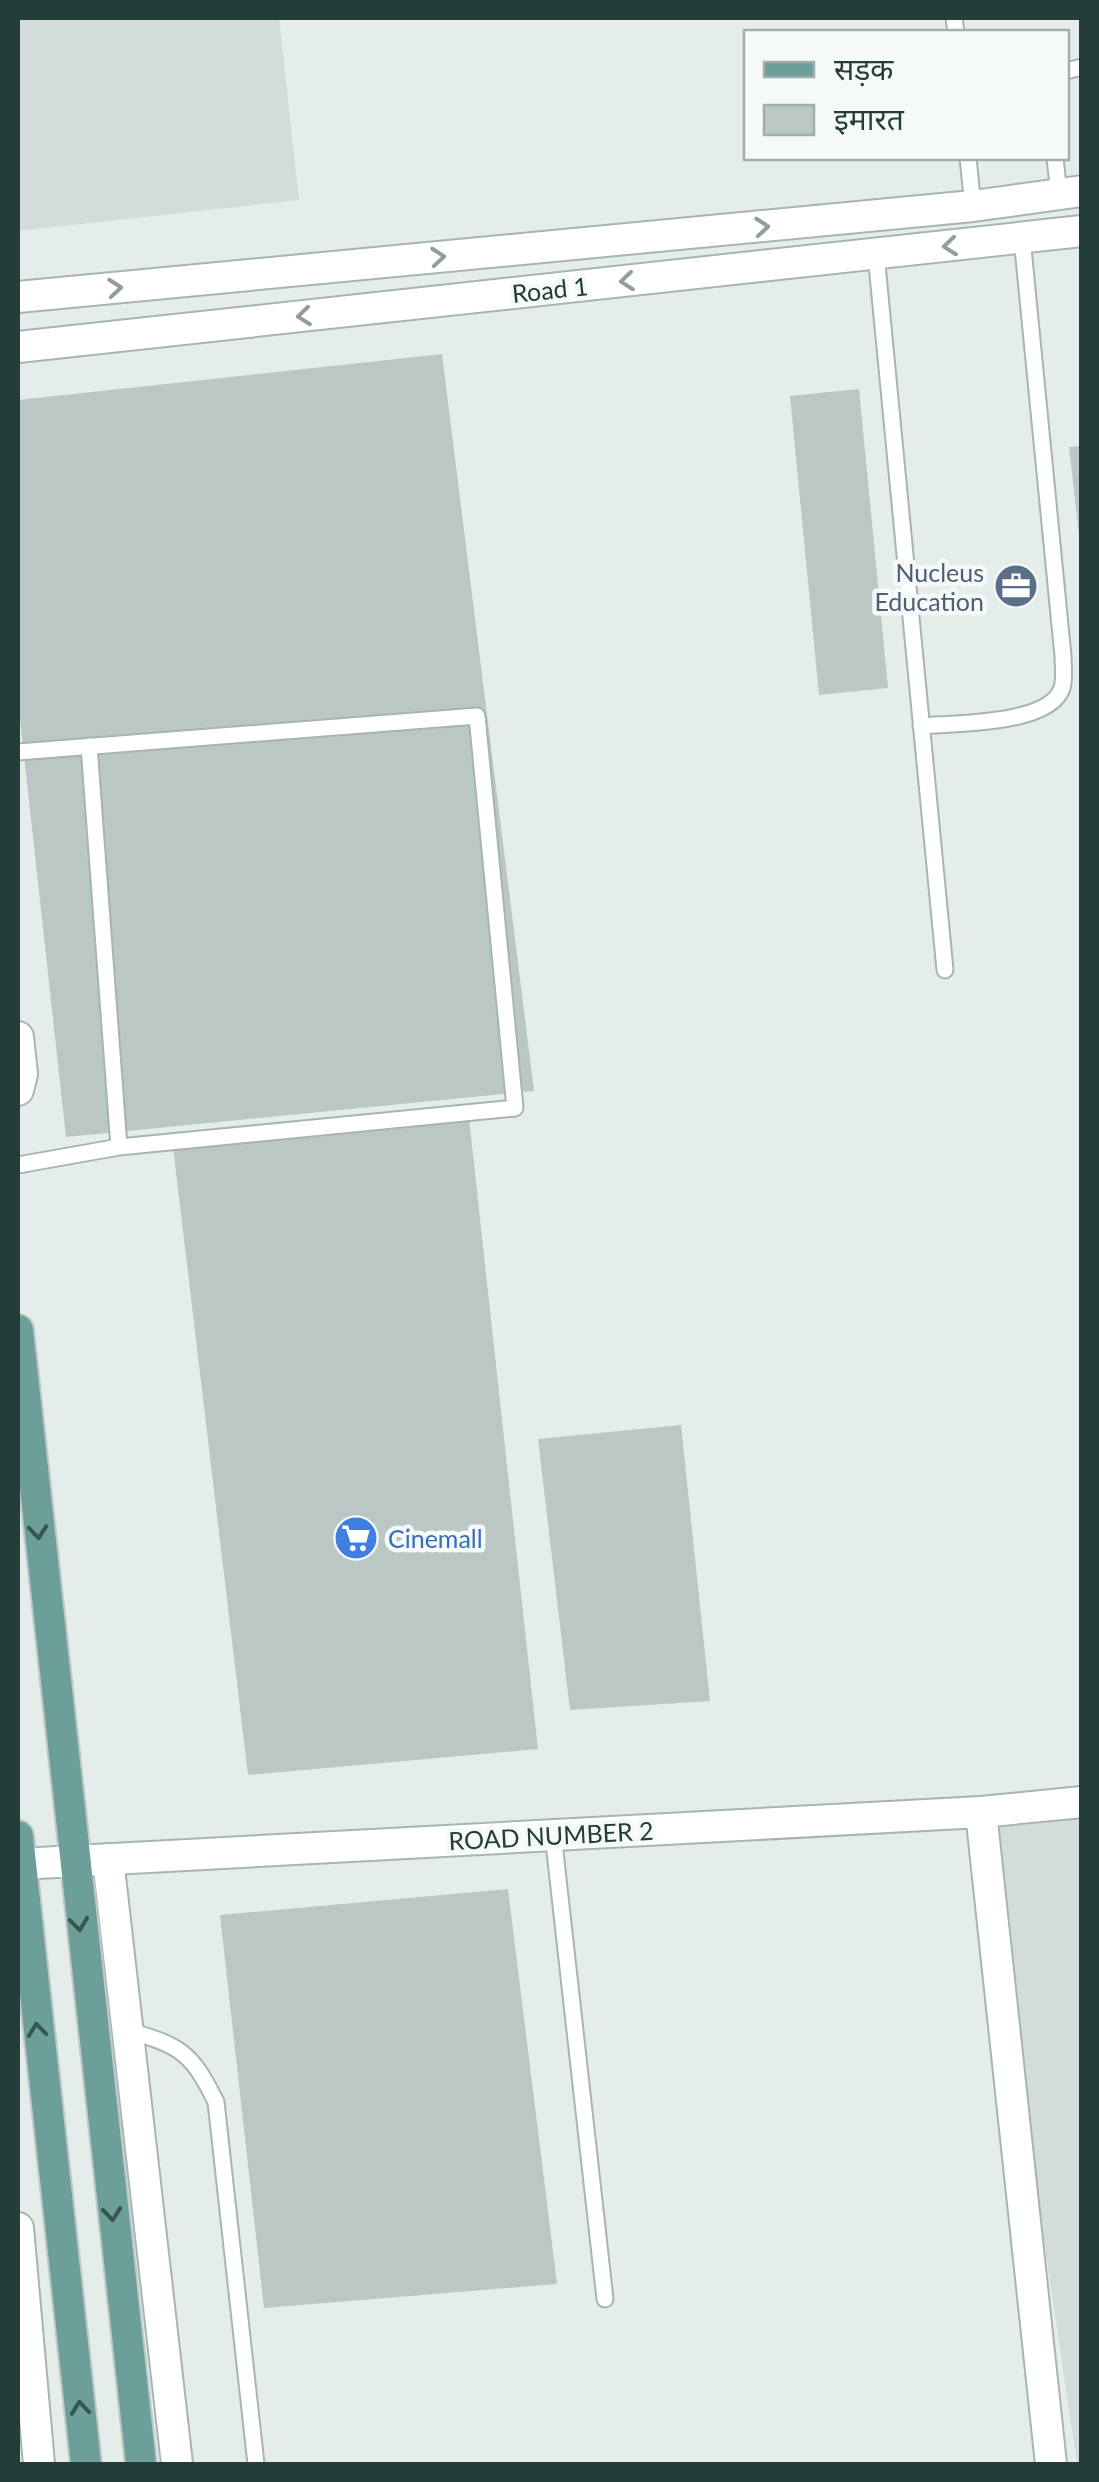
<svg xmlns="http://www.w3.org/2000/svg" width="1099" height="2482" font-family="Lato,'Noto Sans Devanagari',sans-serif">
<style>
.built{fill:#d2ddd9}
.building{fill:#bac7c4}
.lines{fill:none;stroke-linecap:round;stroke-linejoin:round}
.service-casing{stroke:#a7b5b2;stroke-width:19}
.minor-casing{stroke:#a7b5b2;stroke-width:34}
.tertiary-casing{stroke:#a7b5b2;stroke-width:34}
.primary-casing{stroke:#c2c9c8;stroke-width:34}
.service{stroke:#fff;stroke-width:15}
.minor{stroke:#fff;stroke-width:30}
.tertiary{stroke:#fff;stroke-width:30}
.primary{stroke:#6c9f99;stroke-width:30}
.oneway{stroke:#929e9c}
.oneway2{stroke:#375652}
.labels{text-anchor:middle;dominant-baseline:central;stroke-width:9;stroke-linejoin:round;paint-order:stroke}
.street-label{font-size:25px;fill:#253d3a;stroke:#f5f9f8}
.service-label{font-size:25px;fill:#4e5e75;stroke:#f5f9f8;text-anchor:end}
.shop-label{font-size:25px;fill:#366cbe;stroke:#f5f9f8;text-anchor:start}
</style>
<rect width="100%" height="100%" fill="#e4edea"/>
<path class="built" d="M 18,18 L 279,18 L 299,200 L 18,231 Z
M 1081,1802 L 1081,2464 L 1077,2464 L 981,1812 Z"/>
<path class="building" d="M 442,354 L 534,1091 L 66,1137 L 18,701 L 18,400 Z
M 859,389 L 888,688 L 819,695 L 790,396 Z
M 1082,446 L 1082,534 L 1079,535 L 1069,447 Z
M 469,1118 L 538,1749 L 248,1775 L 173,1147 Z
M 681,1425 L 710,1701 L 570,1710 L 538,1439 Z
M 508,1889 L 557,2284 L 264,2308 L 220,1915 Z"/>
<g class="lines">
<defs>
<path id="service" d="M 954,18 L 956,32
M 1066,71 L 1082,67
M 968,158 L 973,206
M 1055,158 L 1059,194
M 876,254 L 945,970
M 921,726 C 955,723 1050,725 1062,688 C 1065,678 1063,665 1063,656 L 1022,238
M 89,746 L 119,1147
M 18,752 L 477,716 L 515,1108 L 119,1147 L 18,1165
M 553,1834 L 605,2299
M 127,2030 C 180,2046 191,2051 216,2102 L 256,2464"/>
<path id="minor" d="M 18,297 L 973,206 L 1082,191
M 18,347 L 1082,231
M 981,1812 L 1051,2464
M 108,1859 L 177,2464
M 20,1864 L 981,1812 L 1082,1802
M 18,2228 L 39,2464"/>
<path id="tertiary" d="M 18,1037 L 22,1074 L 18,1090"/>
<path id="primary" d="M 18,1330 L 141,2464
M 18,1836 L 86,2464"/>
</defs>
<use href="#service" class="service-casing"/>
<use href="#minor" class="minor-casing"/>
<use href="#tertiary" class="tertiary-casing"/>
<use href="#primary" class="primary-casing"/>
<use href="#service" class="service"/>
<use href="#minor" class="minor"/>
<use href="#tertiary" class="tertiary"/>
<use href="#primary" class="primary"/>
</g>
<defs><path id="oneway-chevron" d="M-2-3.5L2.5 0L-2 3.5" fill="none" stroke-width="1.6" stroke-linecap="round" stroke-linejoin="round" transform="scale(2.5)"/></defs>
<g class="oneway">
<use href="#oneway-chevron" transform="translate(762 227) rotate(-5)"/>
<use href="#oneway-chevron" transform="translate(950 246) rotate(174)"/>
<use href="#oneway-chevron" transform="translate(438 257) rotate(-5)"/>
<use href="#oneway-chevron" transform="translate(627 281) rotate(174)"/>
<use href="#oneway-chevron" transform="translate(115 288) rotate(-5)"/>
<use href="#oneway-chevron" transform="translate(304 316) rotate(174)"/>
</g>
<g class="oneway2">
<use href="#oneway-chevron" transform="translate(38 1532) rotate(84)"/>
<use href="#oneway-chevron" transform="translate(79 1924) rotate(83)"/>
<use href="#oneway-chevron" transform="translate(37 2030) rotate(-96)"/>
<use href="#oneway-chevron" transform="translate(112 2214) rotate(84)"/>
<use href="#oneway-chevron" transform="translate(80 2408) rotate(-96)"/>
</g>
<defs>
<symbol id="office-disc" viewBox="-11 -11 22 22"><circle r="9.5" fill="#5c6f8a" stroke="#f5f9f8"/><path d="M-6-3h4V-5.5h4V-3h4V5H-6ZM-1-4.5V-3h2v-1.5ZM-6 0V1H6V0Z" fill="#fff"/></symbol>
<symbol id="supermarket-disc" viewBox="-11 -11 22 22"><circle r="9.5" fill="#3f7fe0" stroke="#f5f9f8"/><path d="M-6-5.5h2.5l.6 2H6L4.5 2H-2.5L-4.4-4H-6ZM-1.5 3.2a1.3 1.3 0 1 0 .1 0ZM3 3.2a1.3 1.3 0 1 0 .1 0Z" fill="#fff"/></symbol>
</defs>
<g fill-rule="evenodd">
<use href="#office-disc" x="991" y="561" width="50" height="50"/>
<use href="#supermarket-disc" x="331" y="1513" width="50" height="50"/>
</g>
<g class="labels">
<g class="street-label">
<text transform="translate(550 289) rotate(-6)">Road 1</text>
<text transform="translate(551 1835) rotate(-3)">ROAD NUMBER 2</text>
</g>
<g class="service-label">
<text x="984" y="572">Nucleus<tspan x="984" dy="29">Education</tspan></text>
</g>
<g class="shop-label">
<text x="388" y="1538">Cinemall</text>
</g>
</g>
<rect width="1099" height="2482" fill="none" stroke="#253d3a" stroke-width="40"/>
<rect x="744" y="30" width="325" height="130" fill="#f5f9f8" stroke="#a2aeac" stroke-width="2.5"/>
<rect x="764" y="62" width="50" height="15" fill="#6c9f99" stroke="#a2aeac" stroke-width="2.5"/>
<text x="834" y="80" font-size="30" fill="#253d3a">सड़क</text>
<rect x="764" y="105" width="50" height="30" fill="#bac7c4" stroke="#a2aeac" stroke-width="2.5"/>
<text x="834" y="130" font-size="30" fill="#253d3a">इमारत</text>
</svg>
